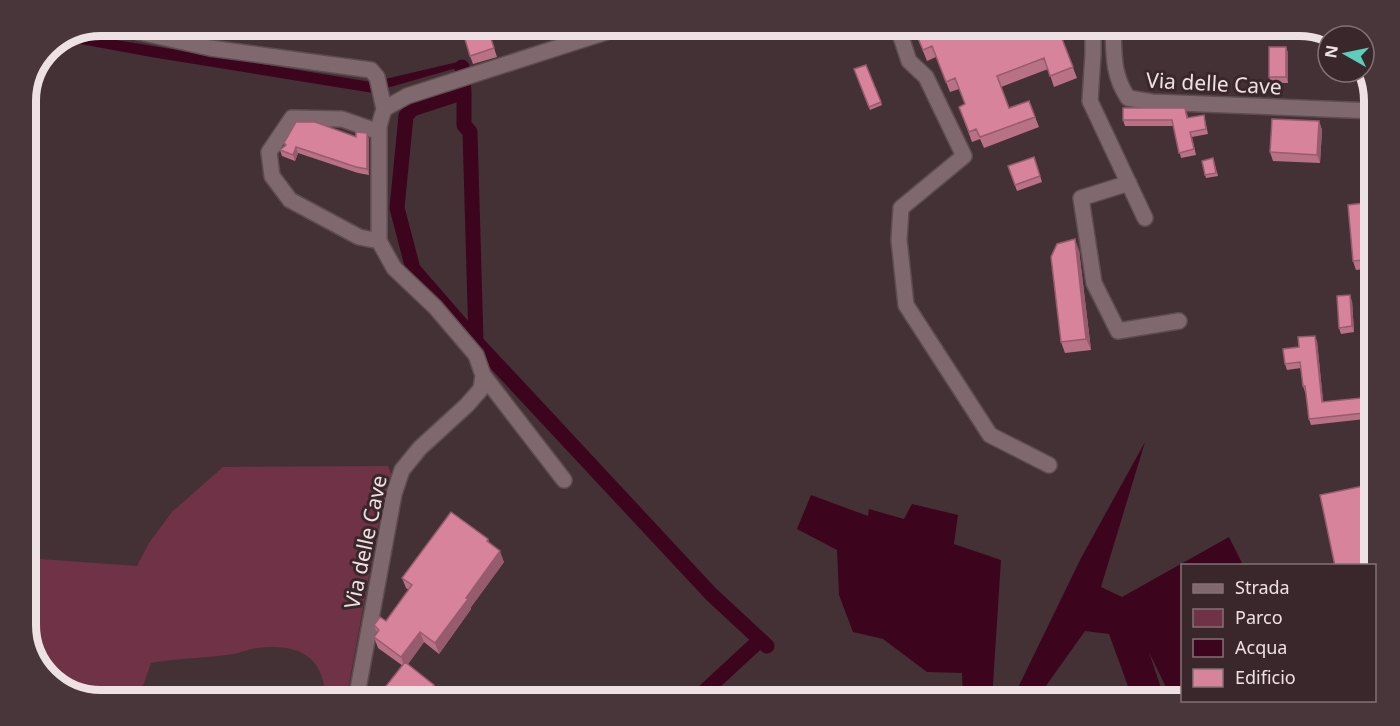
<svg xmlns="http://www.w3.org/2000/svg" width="1400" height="726" font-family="'Noto Sans',sans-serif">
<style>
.green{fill:#703247}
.water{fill:#3d051d}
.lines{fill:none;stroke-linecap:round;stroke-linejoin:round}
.canal{stroke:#3d051d;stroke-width:15}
.minor-casing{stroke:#5d4d51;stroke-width:18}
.minor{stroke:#7f696f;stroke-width:15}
.wall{fill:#b97186}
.shaded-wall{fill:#965c6d}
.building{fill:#d7839c;stroke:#965c6d;stroke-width:1.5}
.labels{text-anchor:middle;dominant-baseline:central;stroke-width:6;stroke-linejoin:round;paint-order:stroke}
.street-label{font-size:21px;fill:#ede1e4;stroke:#3a272c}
.rim{fill:none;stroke:#ede1e4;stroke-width:8}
</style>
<rect width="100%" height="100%" fill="#443136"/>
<path class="green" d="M 388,466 L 391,474 L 380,516 L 346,700 L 326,700 C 324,656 299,643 257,648 C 249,649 242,652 234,654 C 207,658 179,658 151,663 L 138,700 C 80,701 41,695 26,632 C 22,614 26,577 26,558 L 137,566 L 149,543 L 172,512 L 223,467 Z"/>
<path class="water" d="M 80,34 L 371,82 L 373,93 L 151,57 L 64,41 Z
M 462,61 L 465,62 L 466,68 L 463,70 L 453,69 L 387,88 L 385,79 Z
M 1145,442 L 1101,587 L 1122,597 L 1229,537 L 1243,565 L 1182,566 L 1182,700 L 1172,700 L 1149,652 L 1165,700 L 1137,700 L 1129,689 L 1109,634 L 1085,631 L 1036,700 L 1012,700 L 1081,558 Z
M 811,495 L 868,516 L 869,509 L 904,519 L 912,504 L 958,515 L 954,544 L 1001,560 L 992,700 L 963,700 L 962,673 L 927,672 L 883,639 L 853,632 L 839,595 L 837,550 L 797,529 Z"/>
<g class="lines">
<path class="canal" d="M 462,67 L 464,92 L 412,109 L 406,116 L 397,208 L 413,269 L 479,345 L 711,594 L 767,646
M 464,92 L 464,125 L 470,132 L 476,341
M 695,700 L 760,640"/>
<defs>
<path id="minor" d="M 108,25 L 210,48 L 371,70 L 377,77 L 384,109
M 897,25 L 909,61 L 926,77 L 964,156 L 901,208 L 899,240 L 906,305 L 990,435 L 1049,465
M 1093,25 L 1093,54 L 1090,101 L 1145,218
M 1113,25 C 1114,53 1112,74 1128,98 L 1152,102 L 1374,111
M 1129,183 L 1081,198 L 1094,283 L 1118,331 L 1179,321
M 379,241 L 359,237 L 290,200 L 272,176 L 269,152 L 292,118 L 342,119 L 379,132
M 483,375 L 564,480
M 356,700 L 394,494 L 402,470 L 420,448 L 467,405 L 481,389 L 483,375 L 476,355 L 435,307 L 394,268 L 379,241 L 379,126 L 384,109 L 407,96 L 628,25"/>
</defs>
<use href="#minor" class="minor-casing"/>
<use href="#minor" class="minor"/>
</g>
<path class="wall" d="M 487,26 L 497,57 L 473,64 L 470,56 Z
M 559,26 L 596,26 L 563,36 Z
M 913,26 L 1057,26 L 1077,78 L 1054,87 L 1048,69 L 1001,87 L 1009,108 L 1029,101 L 1039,127 L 984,148 L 980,139 L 972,142 L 959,107 L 965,104 L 959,89 L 950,92 L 936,57 L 927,61 Z
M 1286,47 L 1288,53 L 1288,83 L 1271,83 L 1269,77 Z
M 866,65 L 882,105 L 870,110 L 854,69 Z
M 1187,113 L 1188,118 L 1204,115 L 1208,134 L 1192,137 L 1196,155 L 1181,158 L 1173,126 L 1125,126 L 1123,120 Z
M 1319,121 L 1322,130 L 1320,163 L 1273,161 L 1270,152 Z
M 356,137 L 369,139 L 369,175 L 358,173 L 298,153 L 295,161 L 282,156 L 280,150 L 285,146 L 284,143 Z
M 1034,157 L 1042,182 L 1017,191 L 1008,166 Z
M 1213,158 L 1218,176 L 1206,178 L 1205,175 Z
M 1373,202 L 1374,207 L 1374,268 L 1356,270 L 1353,261 Z
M 1079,250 L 1091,350 L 1065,353 L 1061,342 Z
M 1352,301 L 1354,332 L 1341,334 L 1339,328 Z
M 1317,341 L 1323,402 L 1371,397 L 1373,402 L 1374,418 L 1311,425 L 1309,419 L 1306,392 L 1305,392 L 1303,386 L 1301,368 L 1287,370 L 1285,364 L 1299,347 Z
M 488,539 L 490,544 L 504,562 L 471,607 L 471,609 L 439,654 L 424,642 L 408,664 L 434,685 L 437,694 L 431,700 L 388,700 L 386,699 L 383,690 L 403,666 L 378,648 L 374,637 L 377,633 L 374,625 L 386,621 L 409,590 L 406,588 L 402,578 Z"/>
<path class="shaded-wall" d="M 1286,47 L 1288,53 L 1288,83 L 1286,77 Z
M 1319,121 L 1322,130 L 1320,163 L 1317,155 Z
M 367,133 L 369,139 L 369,175 L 367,169 Z
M 296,147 L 298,153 L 295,161 L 293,155 Z
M 1075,239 L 1079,250 L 1091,350 L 1086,339 Z
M 1350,295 L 1352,301 L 1354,332 L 1352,326 Z
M 1315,336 L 1317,341 L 1324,408 L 1322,402 Z
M 1371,397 L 1373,402 L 1374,416 L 1373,412 Z
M 500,551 L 504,562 L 471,607 L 471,609 L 439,654 L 435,643 L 466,598 Z
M 420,632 L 424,642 L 405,668 L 401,657 Z
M 434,685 L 437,694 L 431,700 L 425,700 L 424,697 Z
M 422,695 L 423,700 L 417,700 Z"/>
<path class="building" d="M 461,26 L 487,26 L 494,48 L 470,56 Z
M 559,26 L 569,26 L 560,28 Z
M 913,26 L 1057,26 L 1073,67 L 1050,76 L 1044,58 L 997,76 L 1009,108 L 1029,101 L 1035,117 L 980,137 L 976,129 L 969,132 L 959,107 L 965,104 L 955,78 L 946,82 L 932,46 L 923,50 Z
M 1269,47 L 1286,47 L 1286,77 L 1269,77 Z
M 866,65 L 881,102 L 869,107 L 854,69 Z
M 1123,108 L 1185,108 L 1187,118 L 1204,115 L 1206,129 L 1190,132 L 1194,149 L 1179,153 L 1172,120 L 1123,120 Z
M 1272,119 L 1319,121 L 1317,155 L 1270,152 Z
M 296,122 L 315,122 L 356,137 L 356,132 L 367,133 L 367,169 L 356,167 L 296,147 L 293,155 L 280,150 L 286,145 L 284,143 Z
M 1034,157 L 1040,176 L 1015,185 L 1008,166 Z
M 1213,158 L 1216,173 L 1205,175 L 1202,161 Z
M 1373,202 L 1374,222 L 1374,259 L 1353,261 L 1348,205 Z
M 1075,239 L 1086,339 L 1061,342 L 1051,257 L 1057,244 Z
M 1350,295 L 1352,326 L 1339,328 L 1337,296 Z
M 1315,336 L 1322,402 L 1371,397 L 1373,412 L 1309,419 L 1305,386 L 1303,386 L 1300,362 L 1285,364 L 1283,349 L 1299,347 L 1298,337 Z
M 1373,484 L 1374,490 L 1374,566 L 1335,566 L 1320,495 Z
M 451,512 L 488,539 L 487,541 L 500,551 L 466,598 L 468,599 L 435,643 L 420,632 L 401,657 L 374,637 L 379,630 L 374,625 L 380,617 L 386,621 L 412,585 L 402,578 Z
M 405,662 L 434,685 L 424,697 L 422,695 L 417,700 L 396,700 L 383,690 Z"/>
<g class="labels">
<g class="street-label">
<text transform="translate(1214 83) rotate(3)">Via delle Cave</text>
<text transform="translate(365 542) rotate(-78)">Via delle Cave</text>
</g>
</g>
<path d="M0 0H1400V726H0ZM101 36H1299A65 65 0 0 1 1364 101V625A65 65 0 0 1 1299 690H101A65 65 0 0 1 36 625V101A65 65 0 0 1 101 36Z" fill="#48363b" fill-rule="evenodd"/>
<path class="rim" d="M101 36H1299A65 65 0 0 1 1364 101V625A65 65 0 0 1 1299 690H101A65 65 0 0 1 36 625V101A65 65 0 0 1 101 36Z"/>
<rect x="1181" y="564" width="195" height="138" fill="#3a272c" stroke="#827176" stroke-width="1.5"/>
<rect x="1193" y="584" width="30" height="9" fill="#7f696f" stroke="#827176" stroke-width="1.5"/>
<text x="1235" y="594" font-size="18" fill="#ede1e4">Strada</text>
<rect x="1193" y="609" width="30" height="18" fill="#703247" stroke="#827176" stroke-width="1.5"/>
<text x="1235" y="624" font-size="18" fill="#ede1e4">Parco</text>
<rect x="1193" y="639" width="30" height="18" fill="#3d051d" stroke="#827176" stroke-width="1.5"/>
<text x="1235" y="654" font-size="18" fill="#ede1e4">Acqua</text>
<rect x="1193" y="669" width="30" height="18" fill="#d7839c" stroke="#827176" stroke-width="1.5"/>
<text x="1235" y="684" font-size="18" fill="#ede1e4">Edificio</text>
<g transform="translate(1346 54) rotate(279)"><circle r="28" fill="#3a272c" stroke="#827176" stroke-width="1.5"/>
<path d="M0-4.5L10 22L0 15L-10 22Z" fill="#5ccebb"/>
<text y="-9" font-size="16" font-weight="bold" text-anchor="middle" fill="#ede1e4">N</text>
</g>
</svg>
